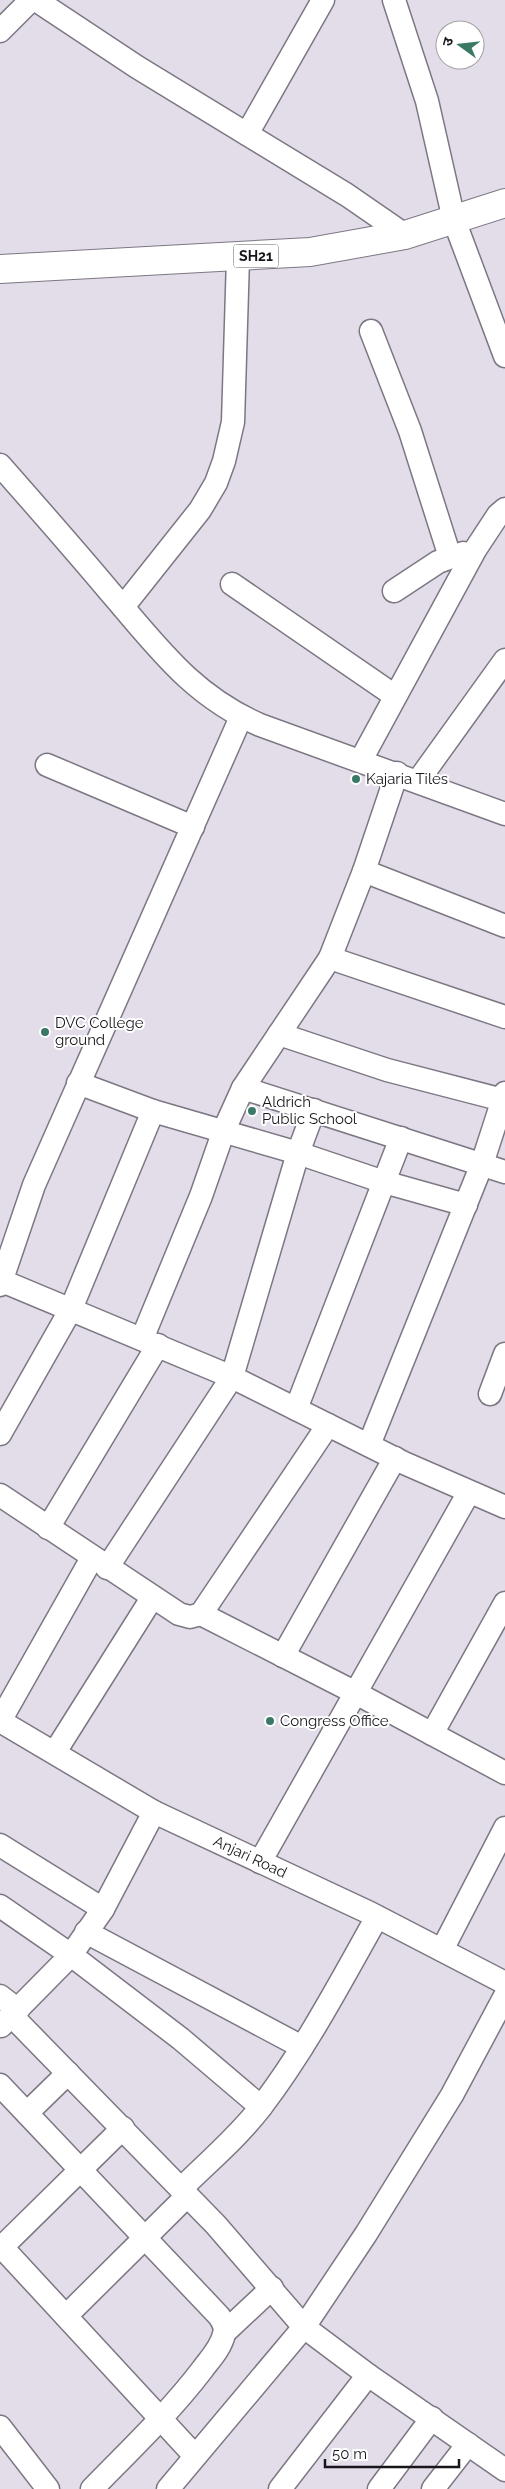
<svg xmlns="http://www.w3.org/2000/svg" width="505" height="2489" font-family="Raleway,'Noto Sans Devanagari',sans-serif">
<style>
.lines{fill:none;stroke-linecap:round;stroke-linejoin:round}
.minor-casing{stroke:#7d7783;stroke-width:25}
.major-casing{stroke:#7d7783;stroke-width:30}
.minor{stroke:#fff;stroke-width:22}
.major{stroke:#fff;stroke-width:28}
.poi-dot{fill:#3a7966;stroke:#fff;stroke-width:2}
.labels{text-anchor:middle;dominant-baseline:central;stroke-width:4;stroke-linejoin:round;paint-order:stroke}
.shield{fill:#fff;stroke:#5d5c5f;stroke-width:1}
.shield-label{font-size:14px;font-weight:bold;fill:#18161b}
.poi-label{font-size:15px;fill:#18161b;stroke:#fff;text-anchor:start}
.street-label{font-size:15px;fill:#18161b;stroke:#fff}
</style>
<rect width="100%" height="100%" fill="#e3ddea"/>
<g class="lines">
<defs>
<g id="minor">
<path d="M 36,0 L 137,67 L 347,195 L 405,235"/>
<path d="M 394,0 L 427,101 L 454,220 L 505,356"/>
<path d="M 0,31 L 31,0"/>
<path d="M 247,134 L 323,0"/>
<path d="M 371,331 L 410,431 L 450,557"/>
<path d="M 0,465 C 37,507 74,549 110,592 C 157,646 191,695 260,725 L 505,814"/>
<path d="M 232,584 L 395,696"/>
<path d="M 394,591 L 438,562 L 463,553"/>
<path d="M 123,607 L 200,510 L 216,483 L 224,461 L 233,422 L 238,258"/>
<path d="M 361,760 L 475,550 L 498,515 L 505,509"/>
<path d="M 47,765 L 193,827"/>
<path d="M 418,781 L 505,660"/>
<path d="M 364,871 L 505,926"/>
<path d="M 330,958 L 505,1017"/>
<path d="M 279,1034 L 387,1070 L 503,1100"/>
<path d="M 78,1083 L 153,1111 L 298,1153 L 384,1182 L 466,1205"/>
<path d="M 243,1088 L 505,1172"/>
<path d="M 2,1281 L 232,1377 L 404,1463 L 505,1507"/>
<path d="M 0,1285 L 34,1185 L 241,717"/>
<path d="M 142,1339 L 201,1196 L 224,1130 L 243,1088 L 330,958 L 364,871 L 397,773"/>
<path d="M 490,1394 L 505,1354"/>
<path d="M 296,1409 L 401,1138"/>
<path d="M 0,1434 L 71,1309 L 153,1111"/>
<path d="M 369,1445 L 482,1164 L 505,1093"/>
<path d="M 0,1495 L 179,1614 L 190,1617 L 201,1614 L 328,1425"/>
<path d="M 48,1528 L 158,1345"/>
<path d="M 107,1568 L 232,1377 L 298,1153 L 314,1110"/>
<path d="M 201,1614 L 354,1692 L 505,1773"/>
<path d="M 283,1656 L 395,1458"/>
<path id="s1" d="M 0,1721 L 154,1812 L 370,1913 L 505,1983"/>
<path d="M 0,1721 L 92,1558"/>
<path d="M 432,1734 L 505,1603"/>
<path d="M 55,1752 L 152,1598"/>
<path d="M 0,1845 L 103,1909"/>
<path d="M 260,1862 L 469,1492"/>
<path d="M 0,1906 L 71,1955 L 181,2039 L 261,2107"/>
<path d="M 86,1932 L 302,2047"/>
<path d="M 442,1950 L 505,1828"/>
<path d="M 0,1996 L 18,2010"/>
<path d="M 12,2016 L 216,2225 L 304,2327 L 368,2375 L 505,2470"/>
<path d="M 1,2026 L 71,1955 L 103,1909 L 154,1812"/>
<path d="M 0,2085 L 219,2316 C 223,2322 226,2327 224,2334 C 221,2348 210,2359 202,2370 C 169,2413 130,2450 92,2489"/>
<path d="M 27,2113 L 68,2073"/>
<path d="M 0,2245 L 195,2456"/>
<path d="M 0,2249 L 123,2128"/>
<path d="M 66,2316 L 187,2196 L 181,2189 C 208,2162 238,2137 261,2107 C 306,2048 341,1981 377,1917"/>
<path d="M 225,2332 L 272,2288"/>
<path d="M 0,2427 L 48,2489"/>
<path d="M 168,2489 L 304,2327 L 366,2234 L 452,2095 L 505,1996"/>
<path d="M 280,2489 L 368,2375"/>
<path d="M 379,2489 L 432,2418"/>
<path d="M 433,2489 L 468,2444"/>
</g>
<path id="major" d="M 0,269 L 310,252 L 405,235 L 505,203"/>
</defs>
<use href="#minor" class="minor-casing"/>
<use href="#major" class="major-casing"/>
<use href="#minor" class="minor"/>
<use href="#major" class="major"/>
</g>
<g class="poi-dot">
<circle cx="356" cy="779" r="5"/>
<circle cx="45" cy="1032" r="5"/>
<circle cx="252" cy="1111" r="5"/>
<circle cx="270" cy="1721" r="5"/>
</g>
<g class="labels">
<rect class="shield" x="233.5" y="244.5" width="45" height="23" rx="4"/>
<g class="shield-label">
<text x="256" y="256">SH21</text>
</g>
<g class="poi-label">
<text x="366" y="779">Kajaria Tiles</text>
<text x="55" y="1023">DVC College<tspan x="55" dy="17">ground</tspan></text>
<text x="262" y="1102">Aldrich<tspan x="262" dy="17">Public School</tspan></text>
<text x="280" y="1721">Congress Office</text>
</g>
<g class="street-label">
<text stroke="none"><textPath href="#s1" startOffset="285">Anjari Road</textPath></text>
</g>
</g>
<g transform="translate(460 45) rotate(285)"><circle r="24" fill="#ffffff" stroke="#a3a2a4"/>
<path d="M0-4L9 19L0 12L-9 19Z" fill="#3a7966"/>
<text y="-8" font-size="14" font-weight="bold" text-anchor="middle" fill="#18161b">उ</text>
</g>
<path d="M325 2459v8h134v-8" fill="none" stroke="#18161b" stroke-width="2.5"/>
<text x="332" y="2459" font-size="15" fill="#18161b" stroke="#ffffff" stroke-width="4" paint-order="stroke">50 m</text>
</svg>
